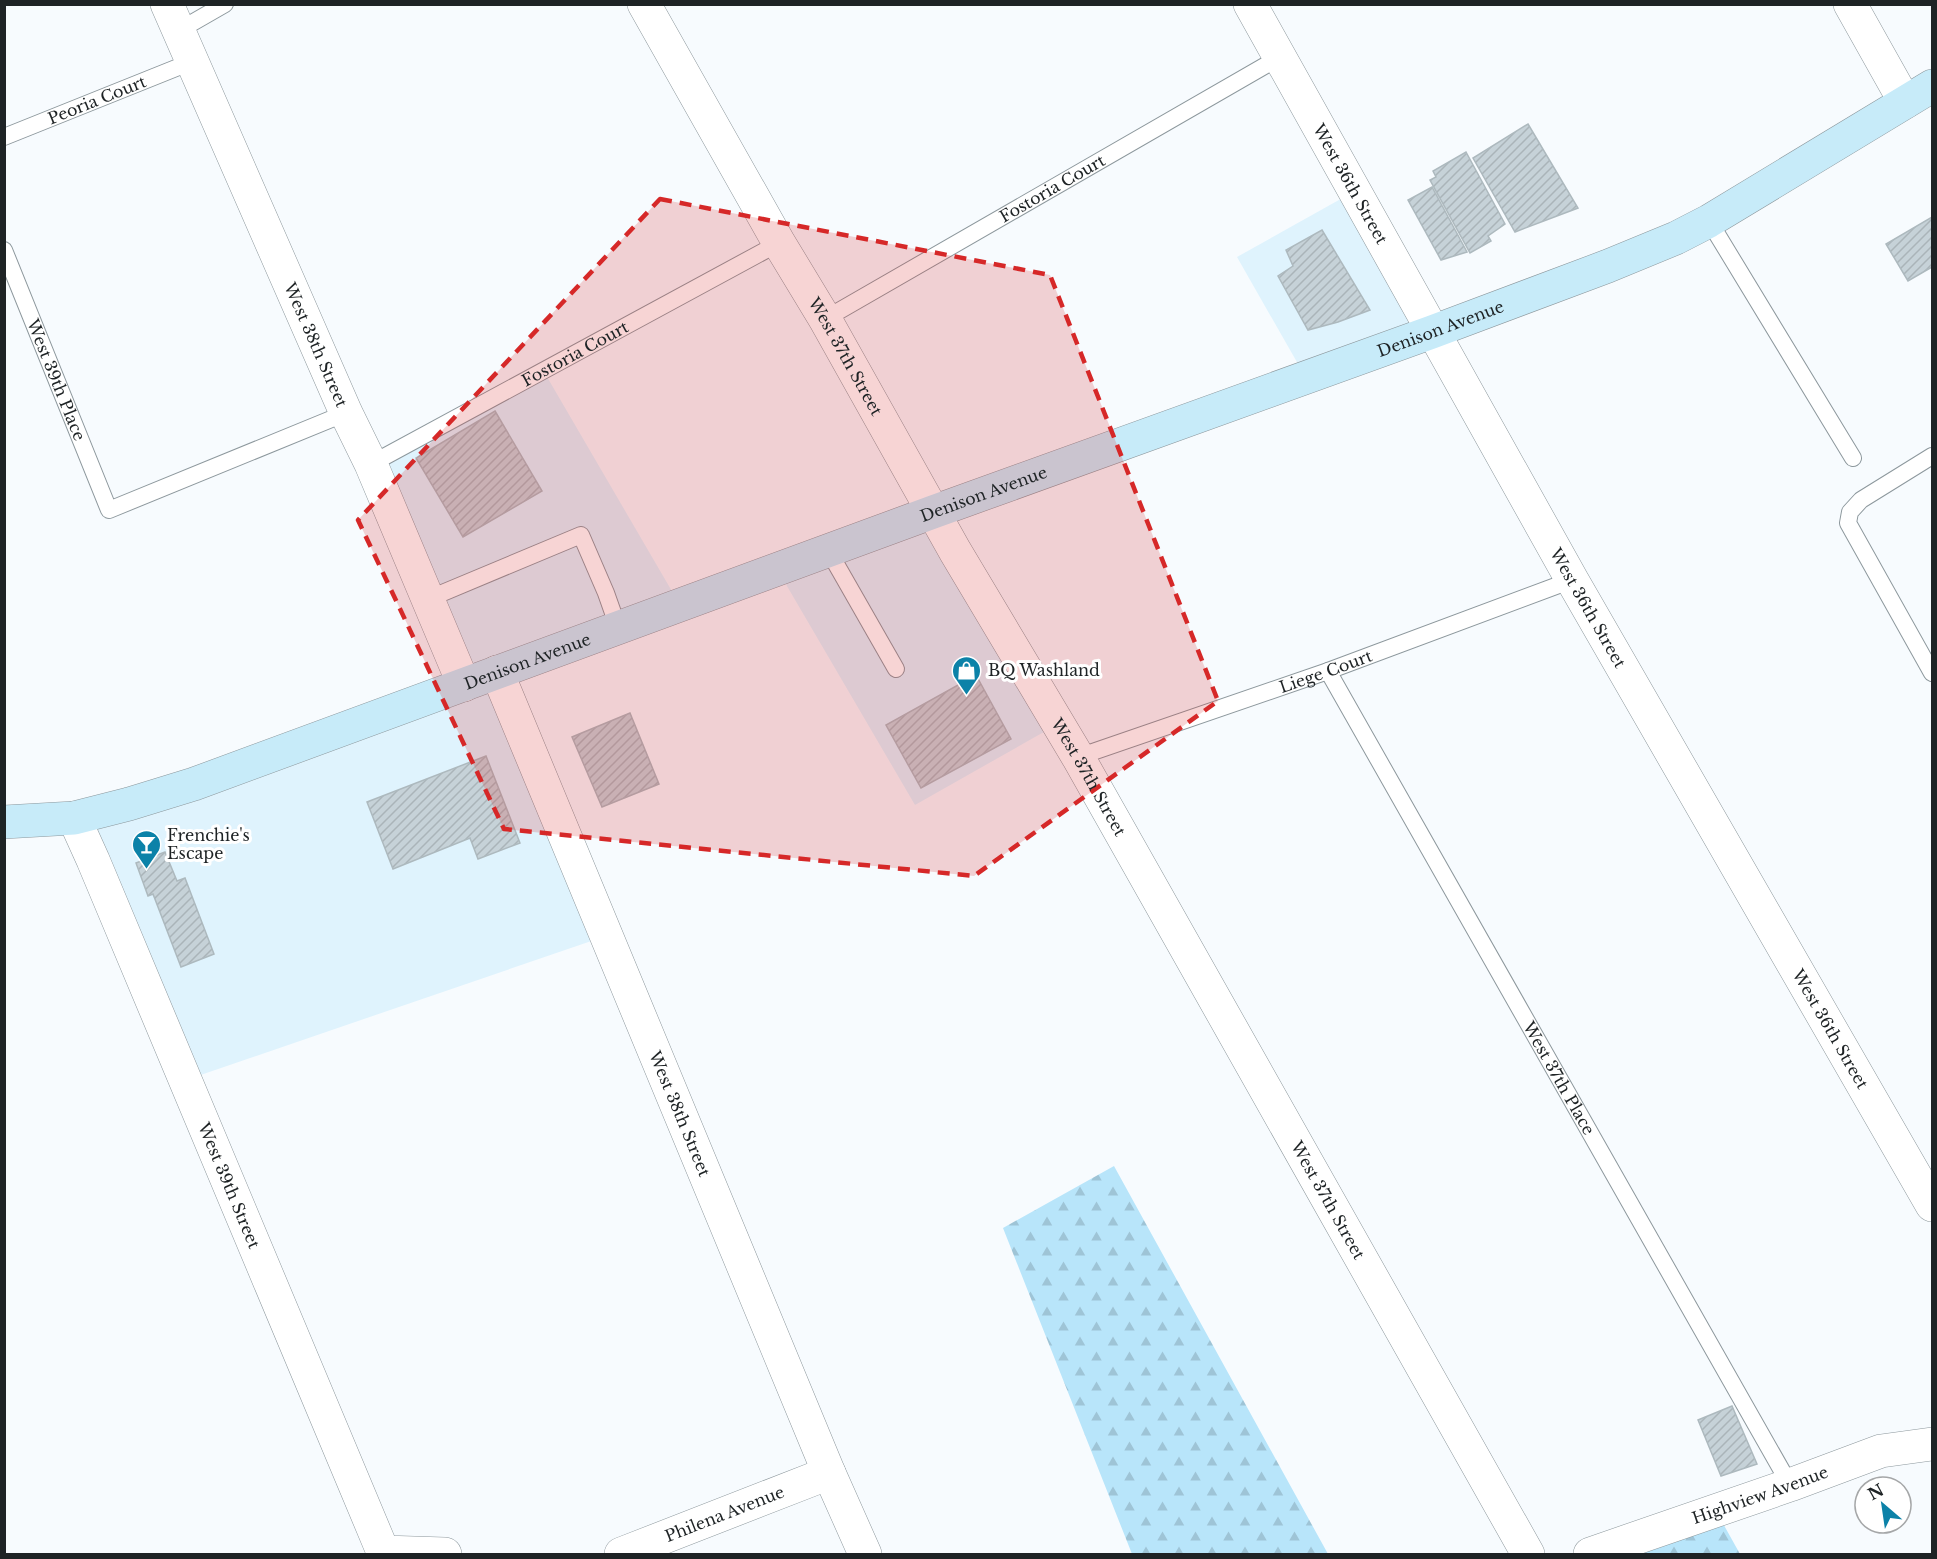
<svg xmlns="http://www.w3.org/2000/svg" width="1937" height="1559" font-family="'Libre Baskerville',serif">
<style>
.built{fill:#dff3fd}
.forest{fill:url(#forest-firs)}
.building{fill:url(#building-hatch);stroke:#adb9be;stroke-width:1.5}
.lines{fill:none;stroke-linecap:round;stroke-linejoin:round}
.lane-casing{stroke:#8d989d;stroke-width:18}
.street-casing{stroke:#8d989d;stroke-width:34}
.secondary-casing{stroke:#8d989d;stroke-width:34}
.lane{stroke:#fff;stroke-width:16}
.street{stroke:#fff;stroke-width:33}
.secondary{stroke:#c7ebf9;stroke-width:33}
.marked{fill:#d62828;fill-opacity:0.2;stroke:#d62828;stroke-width:4.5;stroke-dasharray:12 8;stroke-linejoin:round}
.labels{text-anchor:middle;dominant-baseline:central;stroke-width:6;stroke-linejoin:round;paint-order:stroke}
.street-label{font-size:16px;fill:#1e2325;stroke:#fff}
.poi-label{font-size:16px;fill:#1e2325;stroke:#fff;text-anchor:start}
</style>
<defs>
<pattern id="forest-firs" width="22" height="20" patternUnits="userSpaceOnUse" patternTransform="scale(1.5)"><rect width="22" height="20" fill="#b8e5fa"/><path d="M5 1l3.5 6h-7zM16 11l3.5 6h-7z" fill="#9ec4d6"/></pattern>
<pattern id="building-hatch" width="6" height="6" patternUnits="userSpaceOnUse" patternTransform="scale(1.5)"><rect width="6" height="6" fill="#c6d2d8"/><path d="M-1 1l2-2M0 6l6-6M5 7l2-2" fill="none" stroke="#aab4b9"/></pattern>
</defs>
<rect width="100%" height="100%" fill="#f7fbfe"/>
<path class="built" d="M 1355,191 L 1432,332 L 1306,378 L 1237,257 Z
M 543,370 L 680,605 L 497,673 L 606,936 L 186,1080 L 74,818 L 464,685 L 371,464 Z
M 933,512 L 1058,724 L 915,805 L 777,569 Z"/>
<path class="forest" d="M 1114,1166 L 1328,1554 L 1132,1554 L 1003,1228 Z
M 1716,1511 L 1740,1554 L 1590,1554 Z"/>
<path class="building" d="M 1528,124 L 1578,208 L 1515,232 L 1473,158 Z
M 1466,152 L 1505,224 L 1488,236 L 1491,241 L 1470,253 L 1430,180 L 1436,177 L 1433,171 Z
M 1432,187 L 1467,252 L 1441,260 L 1408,200 Z
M 1932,217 L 1932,267 L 1908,281 L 1886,244 Z
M 1322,230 L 1370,310 L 1338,322 L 1308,330 L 1278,276 L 1293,266 L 1286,250 Z
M 495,411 L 542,491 L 463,537 L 416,458 Z
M 976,675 L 1011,739 L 921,788 L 886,725 Z
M 630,713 L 659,784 L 602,807 L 572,737 Z
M 486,756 L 520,843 L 478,859 L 470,838 L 393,869 L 367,802 Z
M 165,852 L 177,881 L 185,878 L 214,954 L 181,967 L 153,894 L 148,896 L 136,863 Z
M 1732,1406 L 1757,1464 L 1721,1476 L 1698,1420 Z"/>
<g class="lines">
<defs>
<g id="lane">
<path d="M 178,31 L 225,4"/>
<path id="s1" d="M 4,137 L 191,62"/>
<path d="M 1709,221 L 1853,458"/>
<path id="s2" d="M 4,250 L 109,510 L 346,413"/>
<path id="s3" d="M 825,319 L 1280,57"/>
<path d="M 1932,456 L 1861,500 L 1850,512 L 1848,523 L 1932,673"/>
<path id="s4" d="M 371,464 L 779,243"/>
<path d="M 828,550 L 896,669"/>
<path d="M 428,599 L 581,535 L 606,593 L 618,627"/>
<path id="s5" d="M 1328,671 L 1790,1485"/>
<path id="s6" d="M 1078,757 L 1328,671 L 1572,580"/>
</g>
<g id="street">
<path id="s7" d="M 167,4 L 346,413 L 371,464 L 464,685"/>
<path id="s8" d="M 644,4 L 779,243 L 825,319 L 955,551 L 1078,757 L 1528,1554"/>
<path id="s9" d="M 1250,4 L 1572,580 L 1932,1205"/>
<path d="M 1850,4 L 1905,102"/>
<path id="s10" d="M 497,672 L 829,1473 L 865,1554"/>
<path id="s11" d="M 74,818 L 93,860 L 383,1552 L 445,1554"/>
<path id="s12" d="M 621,1554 L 829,1473"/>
<path id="s13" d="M 1590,1554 L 1790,1485 L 1881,1451 L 1932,1444"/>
</g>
<g id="secondary">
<path id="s14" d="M 4,822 L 74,818 L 129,804 L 194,784 L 933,512 L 1432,332 L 1608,266 L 1676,238 L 1709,221 L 1932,86"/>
</g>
</defs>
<use href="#lane" class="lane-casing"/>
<use href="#street" class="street-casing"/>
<use href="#secondary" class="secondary-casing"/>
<use href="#lane" class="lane"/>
<use href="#street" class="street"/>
<use href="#secondary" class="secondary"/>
</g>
<path class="marked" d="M 660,199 L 1050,275 L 1218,701 L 974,876 L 504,829 L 358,520 Z"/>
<defs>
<symbol id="shop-pin" viewBox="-11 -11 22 30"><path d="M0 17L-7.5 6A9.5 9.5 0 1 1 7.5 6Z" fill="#0c82a8" stroke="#fff"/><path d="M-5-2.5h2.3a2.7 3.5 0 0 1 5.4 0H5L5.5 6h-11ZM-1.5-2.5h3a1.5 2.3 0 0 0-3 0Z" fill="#fff"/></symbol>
<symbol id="bar-pin" viewBox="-11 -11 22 30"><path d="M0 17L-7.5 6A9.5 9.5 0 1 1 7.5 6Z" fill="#0c82a8" stroke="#fff"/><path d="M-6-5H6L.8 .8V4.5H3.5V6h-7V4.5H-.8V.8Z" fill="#fff"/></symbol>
</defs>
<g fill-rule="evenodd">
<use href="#shop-pin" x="950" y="654" width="33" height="45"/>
<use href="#bar-pin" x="130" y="828" width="33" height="45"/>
</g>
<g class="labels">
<g class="street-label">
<text stroke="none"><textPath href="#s1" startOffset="100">Peoria Court</textPath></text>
<text stroke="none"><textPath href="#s9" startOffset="206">West 36th Street</textPath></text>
<text stroke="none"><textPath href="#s3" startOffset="262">Fostoria Court</textPath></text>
<text stroke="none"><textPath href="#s14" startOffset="1522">Denison Avenue</textPath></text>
<text stroke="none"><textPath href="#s7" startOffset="372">West 38th Street</textPath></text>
<text stroke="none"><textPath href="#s4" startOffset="232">Fostoria Court</textPath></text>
<text stroke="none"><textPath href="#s8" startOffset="406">West 37th Street</textPath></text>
<text stroke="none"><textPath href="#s2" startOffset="140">West 39th Place</textPath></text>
<text stroke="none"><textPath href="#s14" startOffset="1036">Denison Avenue</textPath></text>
<text stroke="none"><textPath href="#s9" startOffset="692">West 36th Street</textPath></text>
<text stroke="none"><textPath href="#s14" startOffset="550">Denison Avenue</textPath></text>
<text stroke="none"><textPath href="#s6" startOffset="262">Liege Court</textPath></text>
<text stroke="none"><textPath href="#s8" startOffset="892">West 37th Street</textPath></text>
<text stroke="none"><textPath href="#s9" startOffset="1178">West 36th Street</textPath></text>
<text stroke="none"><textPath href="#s5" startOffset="468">West 37th Place</textPath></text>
<text stroke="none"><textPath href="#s10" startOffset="478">West 38th Street</textPath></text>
<text stroke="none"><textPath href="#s11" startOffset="399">West 39th Street</textPath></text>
<text stroke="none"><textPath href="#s8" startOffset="1378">West 37th Street</textPath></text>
<text stroke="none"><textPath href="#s13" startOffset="180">Highview Avenue</textPath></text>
<text stroke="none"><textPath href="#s12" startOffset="111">Philena Avenue</textPath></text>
</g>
<g class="poi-label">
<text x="988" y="670">BQ Washland</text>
<text x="167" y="835">Frenchie's<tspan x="167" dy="18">Escape</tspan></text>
</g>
</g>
<rect width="1937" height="1559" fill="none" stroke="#1e2325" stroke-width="12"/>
<g transform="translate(1883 1505) rotate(331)"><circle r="28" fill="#ffffff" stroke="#a5a7a8" stroke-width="1.5"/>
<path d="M0-4.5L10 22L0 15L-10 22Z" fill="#0c82a8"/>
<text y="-9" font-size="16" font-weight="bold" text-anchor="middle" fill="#1e2325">N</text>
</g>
</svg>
